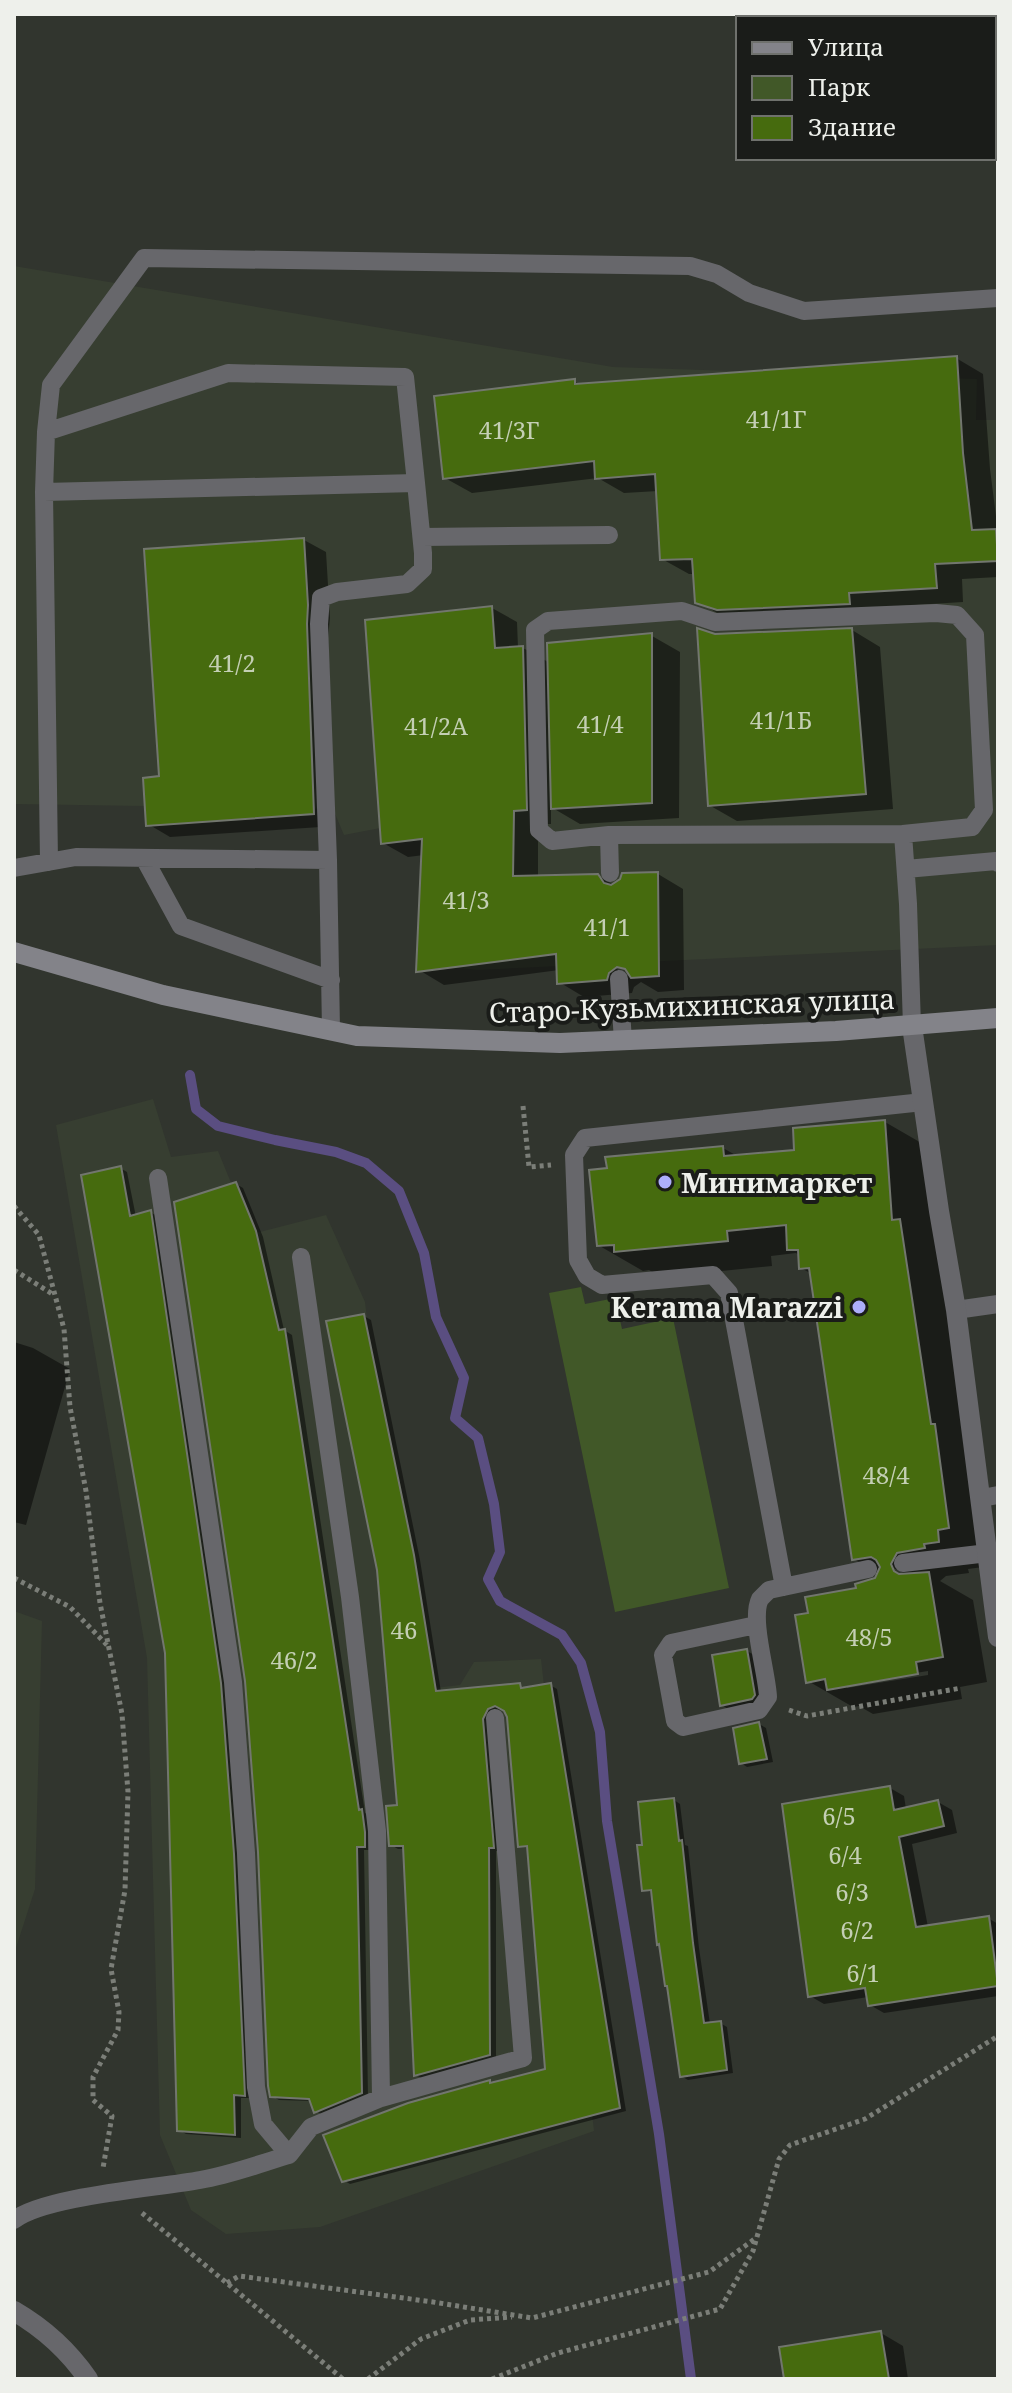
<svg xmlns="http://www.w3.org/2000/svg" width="1012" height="2393" font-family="'Noto Serif',serif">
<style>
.built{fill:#373e31}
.green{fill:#415828}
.water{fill:#1b0954;stroke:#5a4e81;stroke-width:2}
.shadow{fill:#0007;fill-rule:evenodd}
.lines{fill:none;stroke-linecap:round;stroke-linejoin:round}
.stream{stroke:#5a4e81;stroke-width:10}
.building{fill:#466b0e;stroke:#72766e;stroke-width:2}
.path{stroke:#7b7e78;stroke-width:5;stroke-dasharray:4 4;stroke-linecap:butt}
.service{stroke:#67676b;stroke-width:18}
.minor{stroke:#67676b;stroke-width:20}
.secondary{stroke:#838389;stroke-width:20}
.poi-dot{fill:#adaffb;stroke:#1a1c19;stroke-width:3}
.labels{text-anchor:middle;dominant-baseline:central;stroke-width:8;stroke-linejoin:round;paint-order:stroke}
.number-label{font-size:24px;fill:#c4cfb4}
.street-label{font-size:28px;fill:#eef0eb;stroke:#1a1c19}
.poi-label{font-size:28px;font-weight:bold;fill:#eef0eb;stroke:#1a1c19;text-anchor:start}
</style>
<rect width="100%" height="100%" fill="#31352e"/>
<path class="built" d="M 14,266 L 613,367 L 977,379 L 976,420 L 998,420 L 998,945 L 478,970 L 418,964 L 422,820 L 344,835 L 333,809 L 14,804 Z
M 153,1099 L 171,1157 L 218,1151 L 252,1234 L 326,1215 L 365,1302 L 385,1471 L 417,1690 L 460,1685 L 474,1662 L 541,1659 L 594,2131 L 320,2227 L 226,2234 L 191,2210 L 160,2135 L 147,1658 L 56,1125 Z
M 14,1611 L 42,1621 L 35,1889 L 14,1954 Z"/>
<path class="green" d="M 581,1287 L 585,1304 L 615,1298 L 622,1329 L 673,1318 L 729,1588 L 615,1612 L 549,1293 Z"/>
<path class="water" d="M 785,14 L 998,14 L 998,108 L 994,108 L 994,18 L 789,18 Z"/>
<path class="shadow" d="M 956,358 L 983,374 L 990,469 L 998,532 L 998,577 L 962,579 L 963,602 L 724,617 L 697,601 L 695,574 L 689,574 L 662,559 L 658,491 L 624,493 L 598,478 L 472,493 L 445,478 L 574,381 L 581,385 Z
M 304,540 L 326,552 L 330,618 L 328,638 L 335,826 L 170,837 L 148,824 L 161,778 Z
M 492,608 L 517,622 L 518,648 L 523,648 L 550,663 L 652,636 L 680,652 L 679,818 L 580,824 L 551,807 L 551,824 L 538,824 L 538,878 L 598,876 L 614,885 L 658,874 L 683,889 L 684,990 L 658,992 L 641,982 L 634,987 L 632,993 L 584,997 L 559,982 L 559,970 L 444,985 L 419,970 L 424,855 L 408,857 L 383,843 ZM 610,960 L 629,971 L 630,977 L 608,964 Z
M 852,630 L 880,647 L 893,809 L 737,821 L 709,805 L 715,636 Z
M 885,1122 L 930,1148 L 983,1567 L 968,1569 L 969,1573 L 946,1576 L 940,1581 L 973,1600 L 987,1682 L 960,1687 L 962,1699 L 873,1714 L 859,1706 L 853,1707 L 808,1681 L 810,1615 L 877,1580 L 879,1574 L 854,1559 L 812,1274 L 801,1268 L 800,1256 L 796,1253 L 771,1256 L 772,1266 L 661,1277 L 649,1270 L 643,1271 L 598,1245 L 723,1148 L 739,1157 L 796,1152 ZM 894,1568 L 911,1577 L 909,1581 L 894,1572 ZM 928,1671 L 928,1675 L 847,1688 L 847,1684 Z
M 120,1168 L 127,1172 L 136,1217 L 150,1212 L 157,1216 L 227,1688 L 252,2098 L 241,2098 L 241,2138 L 186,2134 L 179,2130 L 167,1653 Z
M 236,1184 L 243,1188 L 263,1237 L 284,1330 L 292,1335 L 365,1813 L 369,1815 L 372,1850 L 364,1850 L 368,2097 L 323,2115 L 316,2111 L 312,2101 L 279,2100 L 272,2096 Z
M 364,1316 L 371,1320 L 420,1560 L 441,1692 L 520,1685 L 526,1689 L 550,1685 L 557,1689 L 626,2111 L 350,2184 L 343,2180 L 409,2105 L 490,2082 L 494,2084 L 547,2071 L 530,1849 L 520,1845 L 509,1717 L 503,1709 L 494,1712 L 500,1851 L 496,1851 L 496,2058 L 423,2079 L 416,2075 L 405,1849 L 398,1849 L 391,1845 L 399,1807 Z
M 14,1342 L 33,1348 L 70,1369 L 26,1525 L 14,1522 Z
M 747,1651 L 754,1655 L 761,1699 L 759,1702 L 728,1709 L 722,1705 Z
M 759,1724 L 766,1728 L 773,1762 L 747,1767 L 741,1763 Z
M 890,1788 L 904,1796 L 906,1809 L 938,1802 L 952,1810 L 957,1833 L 912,1844 L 928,1927 L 988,1918 L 998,1924 L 998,1996 L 884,2013 L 870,2005 L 868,1997 L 824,2004 L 810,1996 Z
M 674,1800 L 680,1804 L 685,1845 L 688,1846 L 699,1948 L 710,2024 L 720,2023 L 727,2027 L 733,2073 L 688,2080 L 681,2076 L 653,1893 L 644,1889 L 645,1846 Z
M 881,2333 L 903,2346 L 908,2379 L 786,2379 Z"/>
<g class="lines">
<path class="stream" d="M 190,1075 L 196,1109 L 218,1126 L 275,1140 L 336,1152 L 366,1163 L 399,1191 L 424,1253 L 436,1317 L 464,1378 L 455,1418 L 478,1438 L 494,1504 L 500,1552 L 488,1579 L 500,1601 L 562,1635 L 581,1663 L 600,1732 L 607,1821 L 659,2134 L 691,2379"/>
</g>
<path class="building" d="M 957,356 L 963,453 L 972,530 L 996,529 L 998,561 L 935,564 L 937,588 L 849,593 L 850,604 L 717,610 L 695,603 L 692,559 L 660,560 L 655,474 L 595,479 L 594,461 L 443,479 L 434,396 L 575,379 L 575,384 Z
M 304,538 L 308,605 L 307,624 L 314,814 L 146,826 L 143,778 L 159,776 L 144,549 Z
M 492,606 L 495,648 L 523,646 L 527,810 L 514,811 L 513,876 L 598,874 L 604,883 L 611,885 L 620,879 L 622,873 L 658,872 L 659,976 L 631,978 L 625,969 L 617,967 L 609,973 L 607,980 L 557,984 L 556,954 L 416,972 L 422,839 L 381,844 L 365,620 Z
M 697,628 L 715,634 L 852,628 L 866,794 L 708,806 Z
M 652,633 L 652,803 L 551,809 L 547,643 Z
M 885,1120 L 892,1220 L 900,1219 L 931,1424 L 935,1424 L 949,1528 L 938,1530 L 939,1542 L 924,1544 L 925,1548 L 897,1553 L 891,1564 L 894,1571 L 899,1574 L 929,1572 L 943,1657 L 916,1662 L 918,1674 L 827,1690 L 825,1679 L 806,1683 L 795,1615 L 808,1613 L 805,1597 L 856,1588 L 855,1584 L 875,1578 L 880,1567 L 876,1560 L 871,1557 L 852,1560 L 809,1268 L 799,1269 L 798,1250 L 787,1250 L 786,1225 L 727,1231 L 728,1241 L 614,1252 L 614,1245 L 597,1246 L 589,1170 L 607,1168 L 605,1157 L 723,1146 L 724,1156 L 794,1150 L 793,1128 Z
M 121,1166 L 130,1216 L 151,1210 L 221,1683 L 234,1854 L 245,2096 L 234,2095 L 235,2135 L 177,2131 L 165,1653 L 81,1175 Z
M 236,1182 L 256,1231 L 279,1330 L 285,1329 L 359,1810 L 362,1809 L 365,1832 L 365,1847 L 357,1847 L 362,2093 L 314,2113 L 309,2099 L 270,2097 L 268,2086 L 258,1852 L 245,1681 L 174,1202 Z
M 364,1314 L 414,1555 L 436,1691 L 520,1683 L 521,1688 L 551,1683 L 620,2108 L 342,2182 L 323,2135 L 408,2103 L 490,2080 L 490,2083 L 545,2069 L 527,1846 L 518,1847 L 507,1717 L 504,1711 L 495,1706 L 488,1709 L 483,1719 L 494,1848 L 489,1848 L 490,2055 L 414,2076 L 403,1846 L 389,1846 L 386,1806 L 397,1805 L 377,1570 L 326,1321 Z
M 747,1649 L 755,1695 L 752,1699 L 720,1706 L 712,1655 Z
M 759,1722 L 767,1759 L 739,1764 L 733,1728 Z
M 890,1786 L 894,1810 L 938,1800 L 944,1826 L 899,1837 L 916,1927 L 989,1916 L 998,1986 L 868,2006 L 865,1988 L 808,1997 L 782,1804 Z
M 674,1798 L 679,1841 L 682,1840 L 693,1943 L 704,2023 L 721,2021 L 727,2070 L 680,2077 L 667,1986 L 665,1986 L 659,1944 L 657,1945 L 651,1890 L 642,1891 L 637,1845 L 642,1845 L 638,1802 Z
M 881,2331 L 889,2379 L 784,2379 L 779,2347 Z"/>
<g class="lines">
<path class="path" d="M 523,1106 L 529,1167 L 551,1165
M 14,1206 L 39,1235 L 64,1329 L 70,1407 L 86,1491 L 100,1603 L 122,1714 L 128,1792 L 125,1890 L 111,1969 L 119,2012 L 118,2030 L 93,2077 L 93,2100 L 112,2116 L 103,2168
M 14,1270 L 54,1295
M 14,1578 L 70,1607 L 108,1646
M 789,1710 L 807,1716 L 961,1688
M 142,2213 L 343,2379
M 227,2283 L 239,2276 L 433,2302 L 532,2318 L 709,2272 L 756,2238
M 368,2379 L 421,2339 L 470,2320 L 512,2317
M 492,2379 L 558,2353 L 720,2309 L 753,2251 L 779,2159 L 790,2145 L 865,2119 L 998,2036"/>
<path class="service" d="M 46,432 L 51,385 L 144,258 L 690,266 L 717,274 L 749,293 L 804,311 L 998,298
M 44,492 L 46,432 L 228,373 L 405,377 L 416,483
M 422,537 L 609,535
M 609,835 L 903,834 L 908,904 L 912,1026
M 144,858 L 181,926 L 331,980
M 49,862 L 44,492 L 416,483 L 423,553 L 423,569 L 407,584 L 337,592 L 321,598 L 319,624 L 328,860 L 331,1030
M 14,868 L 76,857 L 328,860
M 906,869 L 996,861 L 998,863
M 610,873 L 609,835 L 552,841 L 539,830 L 535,630 L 548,621 L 682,611 L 715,622 L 936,613 L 957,615 L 975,635 L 984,810 L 972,827 L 903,834
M 619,979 L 623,1041
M 956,1310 L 998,1304
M 982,1498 L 998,1495
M 903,1563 L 988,1553
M 784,1587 L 729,1293 L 713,1275 L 602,1285 L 587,1276 L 578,1260 L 574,1155 L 585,1138 L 923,1102
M 756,1625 L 671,1643 L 663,1655 L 675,1721 L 683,1727 L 759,1710 L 768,1697 C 767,1673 750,1619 760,1599 C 763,1596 766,1593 769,1590 L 868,1569
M 381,2098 L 523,2058 L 495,1718
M 289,2155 L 311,2127 L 381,2098 L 377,1831 L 350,1597 L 301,1257
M 14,2220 C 45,2196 157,2188 200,2180 C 230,2175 259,2164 289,2155 L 263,2124 L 256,2087 L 246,1853 L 233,1682 L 158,1178"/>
<path class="minor" d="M 912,1026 L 939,1211 L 956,1310 L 998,1637
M 14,2311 C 45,2329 68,2350 88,2379"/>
<path class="secondary" d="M 14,952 L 163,995 L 357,1036 L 560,1043 L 836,1031 L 998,1018"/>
</g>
<g class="poi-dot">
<circle cx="665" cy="1182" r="8"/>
<circle cx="859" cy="1307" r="8"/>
</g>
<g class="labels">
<g class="number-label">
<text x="776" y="418">41/1Г</text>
<text x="509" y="429">41/3Г</text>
<text x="232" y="662">41/2</text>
<text x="781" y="719">41/1Б</text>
<text x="600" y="723">41/4</text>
<text x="436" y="725">41/2А</text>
<text x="466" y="899">41/3</text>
<text x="607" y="926">41/1</text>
<text x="886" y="1474">48/4</text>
<text x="404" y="1629">46</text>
<text x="869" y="1636">48/5</text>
<text x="294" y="1659">46/2</text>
<text x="839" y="1815">6/5</text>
<text x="845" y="1854">6/4</text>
<text x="852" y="1891">6/3</text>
<text x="857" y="1929">6/2</text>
<text x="863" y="1972">6/1</text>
</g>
<g class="street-label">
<text transform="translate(692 1005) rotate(-2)">Старо-Кузьмихинская улица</text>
</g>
<g class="poi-label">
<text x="681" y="1182">Минимаркет</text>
<text x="843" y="1307" text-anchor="end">Kerama Marazzi</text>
</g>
</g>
<rect width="1012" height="2393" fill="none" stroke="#eef0eb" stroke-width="32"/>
<rect x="736" y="16" width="260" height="144" fill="#1a1c19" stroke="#6f716d" stroke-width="2"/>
<rect x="752" y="42" width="40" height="12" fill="#838389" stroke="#6f716d" stroke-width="2"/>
<text x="808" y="56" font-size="24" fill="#eef0eb">Улица</text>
<rect x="752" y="76" width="40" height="24" fill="#415828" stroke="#6f716d" stroke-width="2"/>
<text x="808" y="96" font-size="24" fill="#eef0eb">Парк</text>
<rect x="752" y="116" width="40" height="24" fill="#466b0e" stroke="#6f716d" stroke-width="2"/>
<text x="808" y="136" font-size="24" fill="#eef0eb">Здание</text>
</svg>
